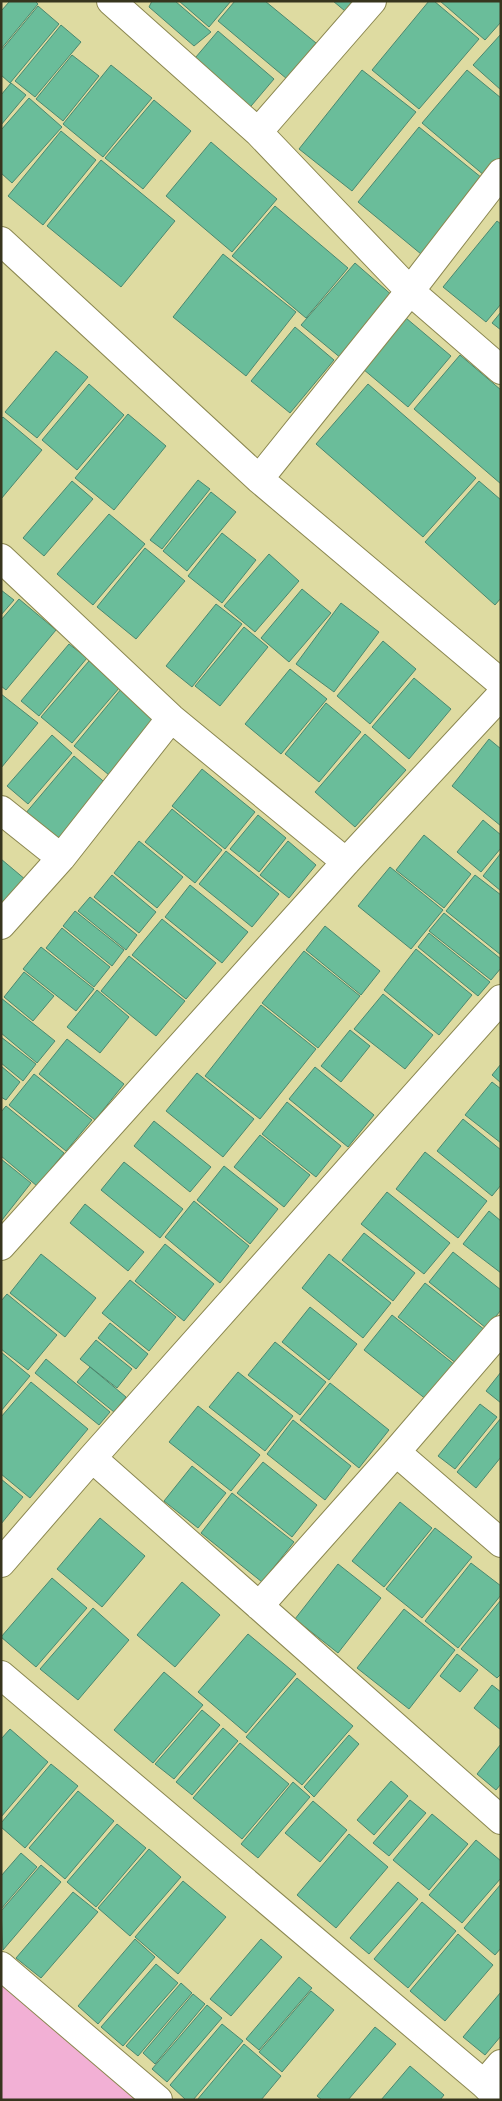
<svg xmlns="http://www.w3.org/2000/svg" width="502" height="2101" font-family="'Asap Condensed',sans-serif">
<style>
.green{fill:#f2b0d5}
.building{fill:#6abd9a;stroke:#4b886f}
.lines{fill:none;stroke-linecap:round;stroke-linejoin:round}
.street-casing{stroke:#8b8750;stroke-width:30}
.street{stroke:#fff;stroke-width:28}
</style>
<rect width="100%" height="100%" fill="#dedba1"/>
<path class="green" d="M 1,1965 L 153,2100 L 1,2100 Z"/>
<path class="building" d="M 10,1 L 35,1 L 38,4 L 1,49 L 1,11 Z
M 152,1 L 175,1 L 211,32 L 194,46 L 149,7 Z
M 179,1 L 231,1 L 209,27 Z
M 235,1 L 265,1 L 316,43 L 287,79 L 218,21 Z
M 333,1 L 352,1 L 345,11 Z
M 429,1 L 434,1 L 479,39 L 419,109 L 372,70 Z
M 440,1 L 501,1 L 501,22 L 485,40 Z
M 38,6 L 59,24 L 10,83 L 1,75 L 1,51 Z
M 61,25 L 81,42 L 35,97 L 15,81 Z
M 218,31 L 274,79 L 246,112 L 190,64 Z
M 501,34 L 501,90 L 473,65 Z
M 72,55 L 99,76 L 63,121 L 36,99 Z
M 111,65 L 152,98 L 103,157 L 63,124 Z
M 362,70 L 416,112 L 352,191 L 299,149 Z
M 467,70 L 501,98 L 501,157 L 485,176 L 422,123 Z
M 11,83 L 26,95 L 1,125 L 1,95 Z
M 29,98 L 62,127 L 12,183 L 1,173 L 1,130 Z
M 154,100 L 191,131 L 143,189 L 105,158 Z
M 419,127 L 482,178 L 421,254 L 358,202 Z
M 61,131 L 96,160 L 43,225 L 8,196 Z
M 211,142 L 277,199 L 232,252 L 166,196 Z
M 101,160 L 175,221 L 121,287 L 47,226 Z
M 275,206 L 348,268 L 306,318 L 232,256 Z
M 497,221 L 501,224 L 501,304 L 486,322 L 443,287 Z
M 223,254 L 296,312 L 246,376 L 173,317 Z
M 355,263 L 394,297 L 342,359 L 301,325 Z
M 501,312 L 501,330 L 492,323 Z
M 406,318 L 451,356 L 408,407 L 363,369 Z
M 295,327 L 334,360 L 290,413 L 251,381 Z
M 56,351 L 88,377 L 37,438 L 5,412 Z
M 460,355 L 501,390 L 501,484 L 414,409 Z
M 89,384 L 124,415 L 77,470 L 42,440 Z
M 368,384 L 476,478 L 423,537 L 316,444 Z
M 128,414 L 166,446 L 114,510 L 75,478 Z
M 3,417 L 42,450 L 1,499 L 1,419 Z
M 198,480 L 210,489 L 162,549 L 150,540 Z
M 72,481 L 93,499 L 44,556 L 23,538 Z
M 479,481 L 501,500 L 501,598 L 495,605 L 425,542 Z
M 211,492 L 236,512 L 187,571 L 163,551 Z
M 109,514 L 145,544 L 93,605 L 57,574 Z
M 222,533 L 256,560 L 222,603 L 188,576 Z
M 145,548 L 185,581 L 136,639 L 97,607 Z
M 269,554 L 299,581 L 255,632 L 224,606 Z
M 302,589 L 331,613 L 289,662 L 261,638 Z
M 1,590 L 14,600 L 1,615 Z
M 19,599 L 56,630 L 6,690 L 1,686 L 1,620 Z
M 341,603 L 379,632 L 334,692 L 296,664 Z
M 216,604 L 242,624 L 192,687 L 166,666 Z
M 244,627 L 268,647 L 220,706 L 195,686 Z
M 383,641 L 416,669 L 370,724 L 337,696 Z
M 69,644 L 87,658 L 39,716 L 21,701 Z
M 89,661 L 120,687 L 72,743 L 41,717 Z
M 290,669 L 327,699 L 281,754 L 245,724 Z
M 414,678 L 451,709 L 409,759 L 372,727 Z
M 122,688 L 157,718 L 109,775 L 74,746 Z
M 1,694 L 38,723 L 1,768 Z
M 326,703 L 361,732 L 319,782 L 285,754 Z
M 365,734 L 406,770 L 355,827 L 315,792 Z
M 52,735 L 72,753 L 28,804 L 7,786 Z
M 489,739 L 501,749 L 501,826 L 452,786 Z
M 74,756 L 109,786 L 61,844 L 25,814 Z
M 202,769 L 255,812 L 225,849 L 172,806 Z
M 172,809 L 222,850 L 195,883 L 145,842 Z
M 258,815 L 286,838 L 259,872 L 230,849 Z
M 483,820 L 501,835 L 501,848 L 481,872 L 457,852 Z
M 424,835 L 471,874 L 444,908 L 396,870 Z
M 139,841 L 183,877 L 157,908 L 114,873 Z
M 288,841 L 316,865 L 289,898 L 260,875 Z
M 226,851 L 279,894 L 252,927 L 199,884 Z
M 501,853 L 501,891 L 483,876 Z
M 1,859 L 26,880 L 1,909 Z
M 390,867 L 443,910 L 411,949 L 358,906 Z
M 112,875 L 156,912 L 139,933 L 94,897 Z
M 475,875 L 501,895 L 501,955 L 446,911 Z
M 190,885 L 248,932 L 222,963 L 165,917 Z
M 90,897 L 137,935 L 126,950 L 78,911 Z
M 75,911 L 124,950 L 112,966 L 63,926 Z
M 444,913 L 501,959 L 501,968 L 491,980 L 429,931 Z
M 162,919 L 216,963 L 186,999 L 132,955 Z
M 325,926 L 380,971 L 361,995 L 306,950 Z
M 62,928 L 110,967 L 94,987 L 46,948 Z
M 429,933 L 490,982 L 478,996 L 418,947 Z
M 41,947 L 94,989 L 76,1011 L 23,969 Z
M 416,949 L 472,995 L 439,1035 L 384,990 Z
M 304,951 L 360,996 L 318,1048 L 262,1003 Z
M 129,956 L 185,1001 L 156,1036 L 101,991 Z
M 24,972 L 54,996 L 33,1021 L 4,997 Z
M 97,990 L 129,1017 L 100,1053 L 67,1027 Z
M 383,994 L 433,1035 L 405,1069 L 354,1029 Z
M 1,998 L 55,1041 L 37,1063 L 1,1033 Z
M 261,1005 L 316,1049 L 260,1119 L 205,1076 Z
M 350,1030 L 370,1046 L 341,1082 L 321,1066 Z
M 1,1037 L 36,1064 L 23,1081 L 1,1063 Z
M 67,1039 L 124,1084 L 95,1120 L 39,1074 Z
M 501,1064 L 501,1083 L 492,1075 Z
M 1,1066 L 20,1082 L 6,1100 L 1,1097 Z
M 315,1067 L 374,1115 L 348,1147 L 289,1099 Z
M 197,1073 L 254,1119 L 223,1157 L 166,1111 Z
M 34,1074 L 92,1120 L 66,1151 L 9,1105 Z
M 492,1082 L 501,1089 L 501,1143 L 465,1115 Z
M 287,1102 L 341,1146 L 316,1177 L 262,1134 Z
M 6,1106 L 64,1153 L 37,1186 L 1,1156 L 1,1112 Z
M 463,1119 L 501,1150 L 501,1185 L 492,1196 L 437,1151 Z
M 154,1121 L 211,1167 L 190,1192 L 134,1146 Z
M 260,1135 L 310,1175 L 284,1207 L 234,1167 Z
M 425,1152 L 487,1201 L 458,1238 L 396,1189 Z
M 1,1159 L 31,1183 L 2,1220 L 1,1220 Z
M 124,1162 L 183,1209 L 160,1238 L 101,1190 Z
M 224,1166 L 278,1209 L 250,1244 L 197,1200 Z
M 387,1192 L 450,1243 L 424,1274 L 361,1224 Z
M 194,1201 L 249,1246 L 220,1283 L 165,1237 Z
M 85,1204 L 144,1252 L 128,1271 L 70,1223 Z
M 489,1211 L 501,1221 L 501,1273 L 463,1244 Z
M 364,1233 L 415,1273 L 393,1301 L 342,1260 Z
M 165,1244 L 214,1284 L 184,1321 L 135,1281 Z
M 453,1252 L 501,1290 L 501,1310 L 486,1328 L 429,1282 Z
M 41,1254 L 96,1298 L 65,1337 L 10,1293 Z
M 329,1254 L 391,1303 L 363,1338 L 302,1288 Z
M 130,1280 L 176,1317 L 149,1351 L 102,1313 Z
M 425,1283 L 485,1330 L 457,1364 L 398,1317 Z
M 7,1294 L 57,1335 L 28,1370 L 1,1349 L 1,1301 Z
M 310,1307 L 357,1344 L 329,1380 L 282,1342 Z
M 392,1315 L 455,1365 L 427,1400 L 364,1350 Z
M 110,1323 L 148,1354 L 136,1369 L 98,1338 Z
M 96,1340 L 132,1369 L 117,1388 L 80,1359 Z
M 275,1342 L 326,1382 L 300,1415 L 248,1375 Z
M 1,1352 L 30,1376 L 1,1411 Z
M 46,1359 L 110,1412 L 99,1425 L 35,1373 Z
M 90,1367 L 126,1397 L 114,1412 L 77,1382 Z
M 238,1372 L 293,1416 L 265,1451 L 209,1407 Z
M 501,1372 L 501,1403 L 486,1391 Z
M 31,1382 L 88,1429 L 30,1498 L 1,1474 L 1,1417 Z
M 330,1383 L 389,1430 L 359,1468 L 300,1420 Z
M 480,1404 L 497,1417 L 455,1469 L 438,1456 Z
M 198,1406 L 260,1455 L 231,1491 L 169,1442 Z
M 501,1418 L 501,1457 L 476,1488 L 457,1472 Z
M 293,1420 L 351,1466 L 325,1500 L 267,1454 Z
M 263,1462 L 317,1505 L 292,1537 L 237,1493 Z
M 192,1466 L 226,1493 L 198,1528 L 164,1501 Z
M 1,1479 L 23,1497 L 1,1524 Z
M 232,1493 L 294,1542 L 262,1582 L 201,1533 Z
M 400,1502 L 432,1528 L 384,1587 L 352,1561 Z
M 100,1518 L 145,1556 L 102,1607 L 57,1569 Z
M 435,1528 L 472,1557 L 422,1618 L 386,1589 Z
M 471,1563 L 501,1586 L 501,1595 L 458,1648 L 425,1621 Z
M 338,1564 L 381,1598 L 338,1653 L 295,1619 Z
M 52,1578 L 87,1608 L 36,1667 L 1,1637 Z
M 182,1582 L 220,1615 L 175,1667 L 137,1635 Z
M 501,1600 L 501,1674 L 497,1678 L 461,1649 Z
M 93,1608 L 129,1640 L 78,1700 L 40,1669 Z
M 404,1609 L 455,1650 L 409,1709 L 357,1668 Z
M 248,1634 L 296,1674 L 246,1733 L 198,1692 Z
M 457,1654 L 478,1670 L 460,1692 L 440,1676 Z
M 164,1672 L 203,1705 L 153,1763 L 114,1730 Z
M 297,1678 L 353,1726 L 302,1785 L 246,1737 Z
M 492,1685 L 501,1692 L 501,1730 L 474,1708 Z
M 202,1710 L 220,1725 L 174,1779 L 155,1764 Z
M 223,1728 L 238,1741 L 192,1795 L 176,1782 Z
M 10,1729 L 48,1762 L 1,1817 L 1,1739 Z
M 349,1735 L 359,1744 L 314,1797 L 304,1787 Z
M 240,1743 L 289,1784 L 242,1839 L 193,1798 Z
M 501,1744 L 501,1784 L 496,1790 L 477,1774 Z
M 51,1764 L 78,1786 L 25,1848 L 1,1827 L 1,1823 Z
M 391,1781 L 408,1796 L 374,1835 L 357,1820 Z
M 293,1782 L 310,1797 L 258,1858 L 241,1844 Z
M 78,1791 L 114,1821 L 65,1879 L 29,1848 Z
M 410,1800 L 426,1813 L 389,1856 L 373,1843 Z
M 313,1801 L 347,1830 L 320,1862 L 285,1833 Z
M 432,1814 L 468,1844 L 429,1890 L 393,1860 Z
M 117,1824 L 146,1848 L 96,1907 L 67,1882 Z
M 349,1834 L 388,1867 L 336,1928 L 297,1895 Z
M 476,1840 L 501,1861 L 501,1878 L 462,1923 L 429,1895 Z
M 149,1849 L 181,1877 L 130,1936 L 98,1908 Z
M 21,1853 L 37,1867 L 1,1909 L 1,1876 Z
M 41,1865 L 61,1882 L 3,1950 L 1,1911 Z
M 183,1881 L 226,1917 L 178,1974 L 135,1937 Z
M 398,1882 L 418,1899 L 369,1954 L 350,1938 Z
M 501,1884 L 501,1948 L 495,1955 L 464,1928 Z
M 73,1892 L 98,1912 L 41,1978 L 16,1958 Z
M 422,1902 L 456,1931 L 408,1988 L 374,1959 Z
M 458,1934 L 493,1965 L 445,2021 L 410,1991 Z
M 135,1939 L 155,1957 L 98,2024 L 78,2006 Z
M 261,1939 L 282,1957 L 231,2016 L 210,1999 Z
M 156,1964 L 178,1983 L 123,2046 L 101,2027 Z
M 299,1977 L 312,1988 L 259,2050 L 246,2039 Z
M 181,1983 L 192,1993 L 138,2056 L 126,2046 Z
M 311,1991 L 334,2010 L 282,2072 L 259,2052 Z
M 501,1992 L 501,2036 L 485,2055 L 463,2037 Z
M 193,1994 L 205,2004 L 155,2064 L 143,2053 Z
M 207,2005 L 222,2018 L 167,2082 L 152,2069 Z
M 222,2024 L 243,2041 L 193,2100 L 186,2100 L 170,2085 Z
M 375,2027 L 396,2044 L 348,2100 L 322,2100 L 317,2096 Z
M 244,2044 L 281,2076 L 261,2100 L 197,2100 Z
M 410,2066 L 444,2095 L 440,2100 L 381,2100 Z"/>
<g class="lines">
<defs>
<path id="street" d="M 111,1 L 258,132 L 410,291 L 501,370
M 258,132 L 372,1
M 1,241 L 259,479 L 501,683
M 259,479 L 410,291 L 501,173
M 1,558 L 171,718 L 346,862
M 1,810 L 61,858
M 1,925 L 61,858 L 171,718
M 1,1246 L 346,862 L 501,695
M 396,1452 L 501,1543
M 92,1458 L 501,1820
M 1,1563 L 92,1458 L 501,999
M 259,1606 L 396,1452 L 501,1330
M 1,1675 L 484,2084 L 500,2100
M 1,1966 L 158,2100
M 484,2084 L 501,2064"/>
</defs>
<use href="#street" class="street-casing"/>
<use href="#street" class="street"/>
</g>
<rect width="502" height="2101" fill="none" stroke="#37351e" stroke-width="5"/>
</svg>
